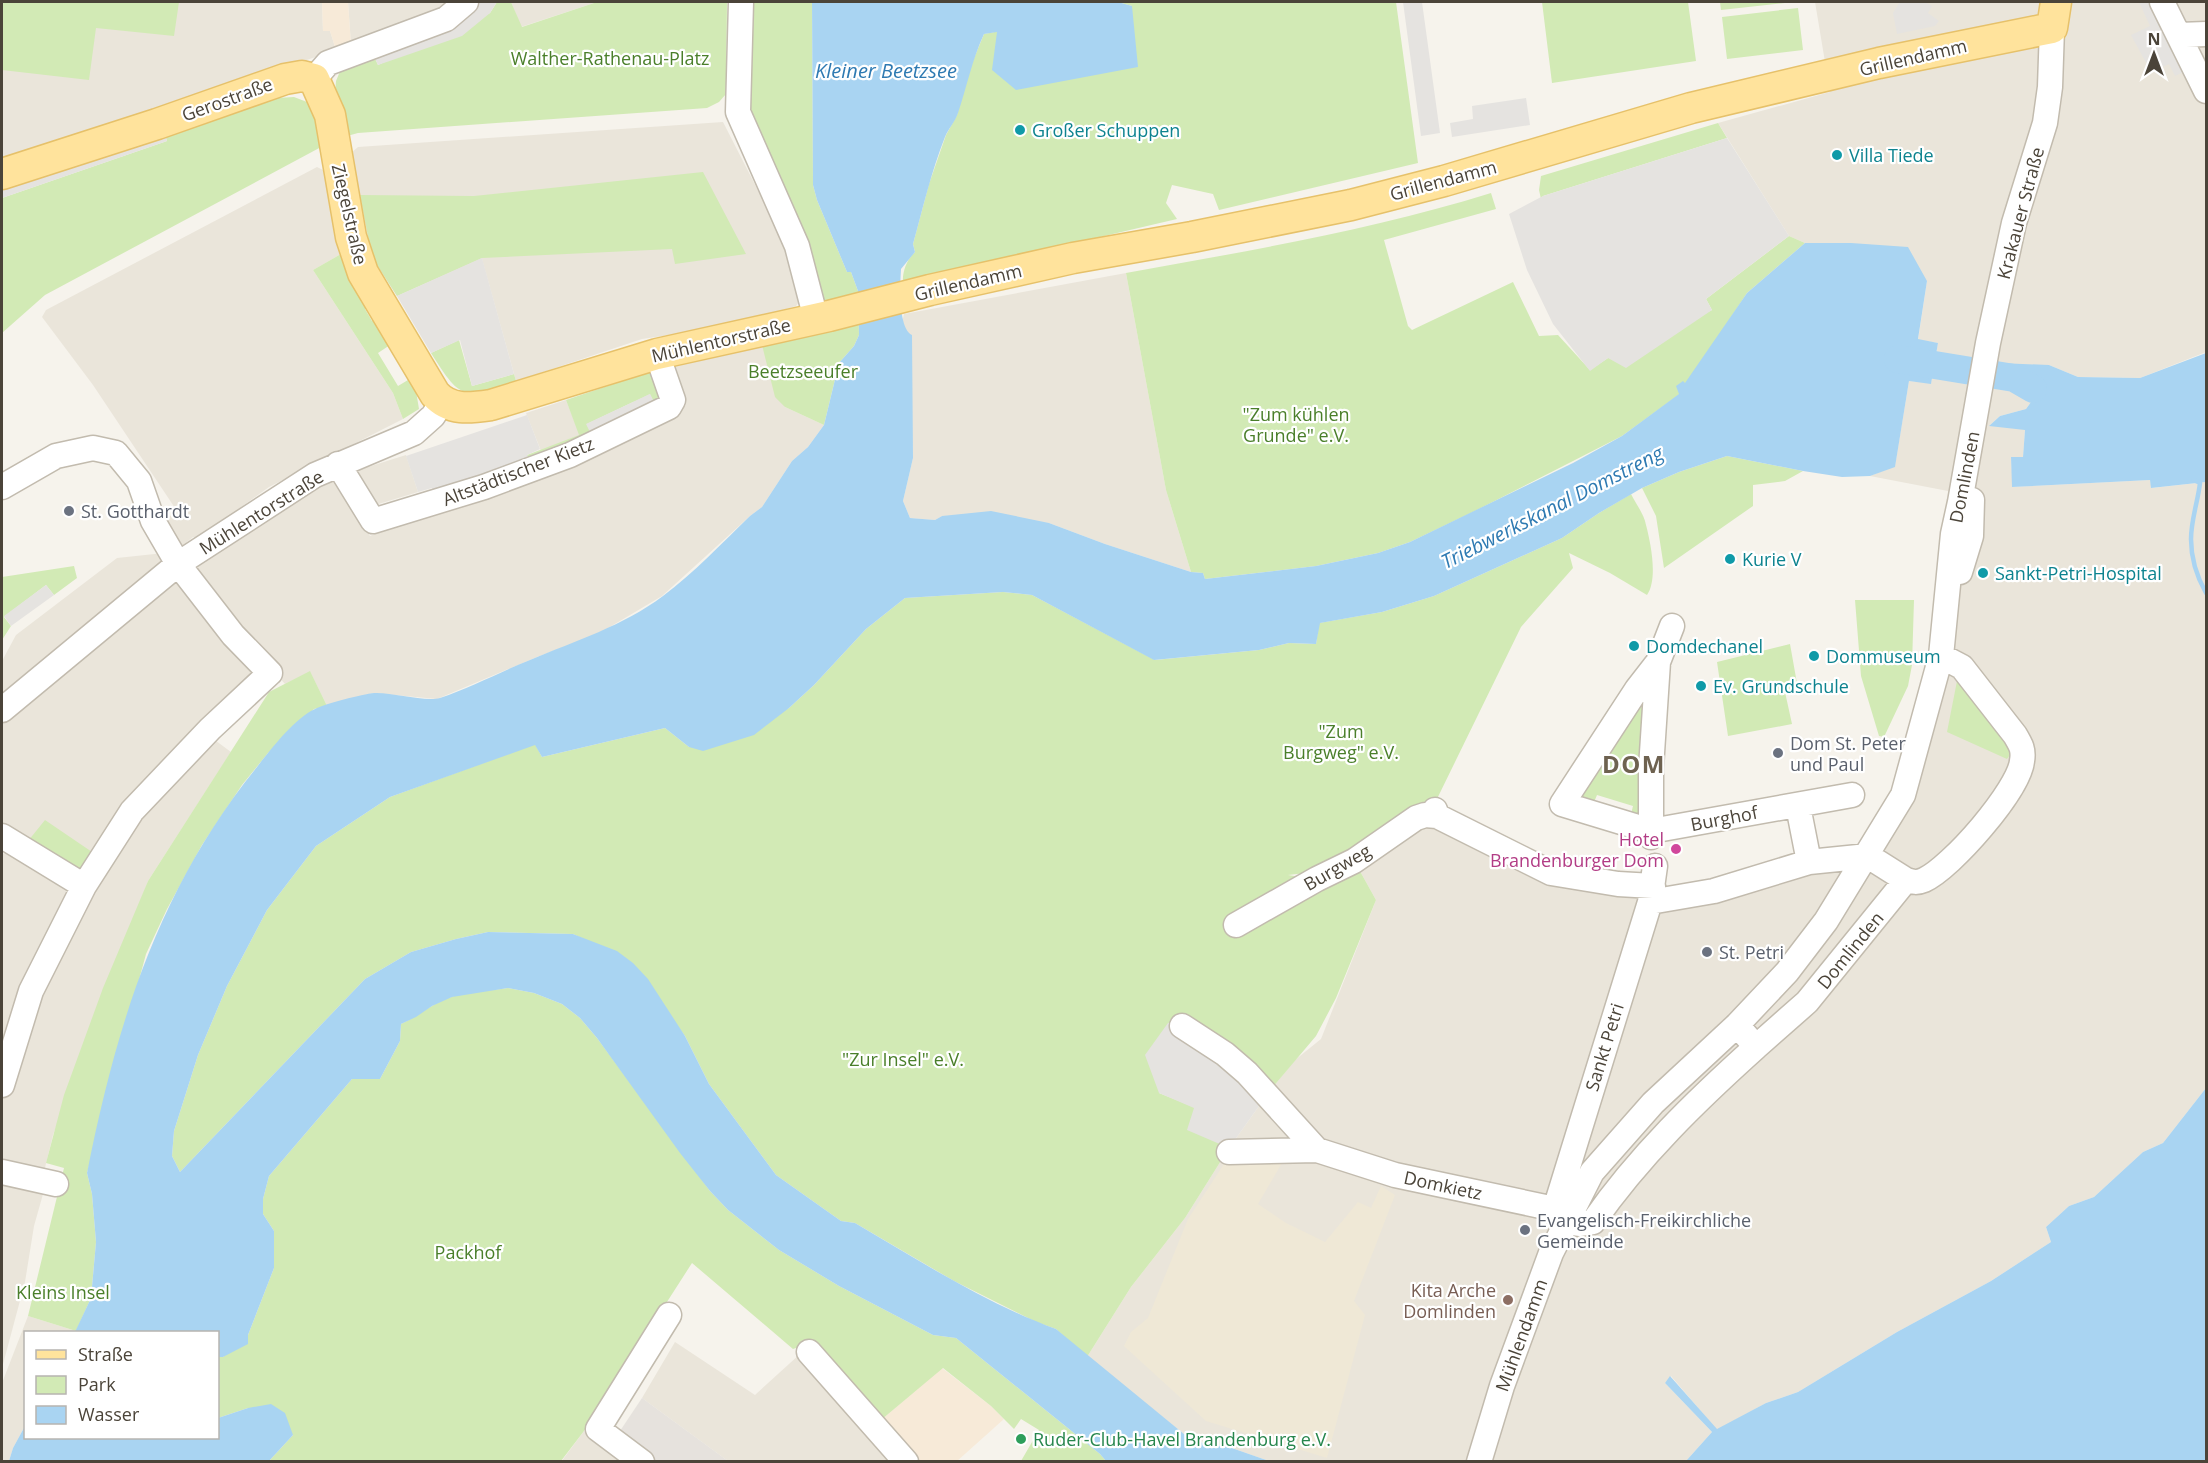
<svg xmlns="http://www.w3.org/2000/svg" width="2208" height="1463" font-family="'Open Sans',sans-serif">
<style>
.residential{fill:#eae5da}
.commercial{fill:#f7ead8}
.industrial{fill:#e6e2dd}
.education{fill:#efe8d6}
.green{fill:#d2eab5}
.parking{fill:#e5e3e0}
.water{fill:#a9d4f2}
.lines{fill:none;stroke-linecap:round;stroke-linejoin:round}
.stream{stroke:#a9d4f2;stroke-width:4.5}
.river{stroke:#a9d4f2;stroke-width:28}
.minor-casing{stroke:#c2bbae;stroke-width:27}
.major-casing{stroke:#e6c16a;stroke-width:33}
.minor{stroke:#fff;stroke-width:24}
.major{stroke:#ffe39c;stroke-width:30}
.culture-dot{fill:#0f9aa8;stroke:#fff;stroke-width:2}
.worship-dot{fill:#6b7280;stroke:#fff;stroke-width:2}
.hotel-dot{fill:#d1479c;stroke:#fff;stroke-width:2}
.education-dot{fill:#8d6e63;stroke:#fff;stroke-width:2}
.leisure-dot{fill:#2e9e5b;stroke:#fff;stroke-width:2}
.labels{text-anchor:middle;dominant-baseline:central;stroke-width:4.5;stroke-linejoin:round;paint-order:stroke}
.street-label{font-size:18px;fill:#4b4439;stroke:#fff}
.park-label{font-size:18px;fill:#4a7f2a;stroke:#fff}
.culture-label{font-size:18px;fill:#0d838f;stroke:#fff;text-anchor:start}
.worship-label{font-size:18px;fill:#5b616d;stroke:#fff;text-anchor:start}
.hotel-label{font-size:18px;fill:#b23c85;stroke:#fff;text-anchor:end}
.education-label{font-size:18px;fill:#785e54;stroke:#fff;text-anchor:end}
.leisure-label{font-size:18px;fill:#27864d;stroke:#fff;text-anchor:start}
.water-label{font-size:20px;font-style:italic;fill:#2e7ab2;stroke:#fff}
.district-label{font-size:24px;font-weight:bold;letter-spacing:1.5px;fill:#6e6250;stroke:#fff}
</style>
<rect width="100%" height="100%" fill="#f6f3ec"/>
<path class="residential" d="M 2,2 L 322,2 L 323,31 L 330,31 L 336,50 L 2,164 Z
M 348,2 L 450,2 L 428,18 L 351,45 Z
M 511,2 L 597,2 L 521,27 Z
M 1815,2 L 2206,2 L 2206,352 L 2140,378 L 2078,377 L 2049,365 L 1995,385 L 2027,394 L 2031,402 L 2026,409 L 2000,416 L 1990,425 L 2025,429 L 2023,458 L 2011,458 L 2013,487 L 2150,480 L 2152,488 L 2206,482 L 2206,1088 L 2163,1143 L 2143,1152 L 2094,1197 L 2069,1206 L 2046,1227 L 2051,1242 L 1991,1281 L 1897,1332 L 1798,1392 L 1766,1403 L 1717,1430 L 1671,1376 L 1665,1383 L 1712,1432 L 1686,1461 L 1269,1461 L 1226,1446 L 1207,1445 L 1184,1434 L 1087,1357 L 1131,1287 L 1185,1218 L 1229,1148 L 1272,1088 L 1295,1060 L 1321,1039 L 1376,900 L 1356,864 L 1424,821 L 1633,890 L 1701,886 L 1868,856 L 1903,795 L 1941,656 L 1948,491 L 1870,476 L 1895,466 L 1909,381 L 1931,383 L 1938,343 L 1918,340 L 1927,281 L 1851,243 L 1805,243 L 1789,236 L 1718,123 L 1830,92 Z
M 723,122 L 791,255 L 800,301 L 796,306 L 763,316 L 690,332 L 642,339 L 516,381 L 482,259 L 397,296 L 372,257 L 351,153 L 358,147 Z
M 317,167 L 325,171 L 341,254 L 313,270 L 393,393 L 403,419 L 269,487 L 198,538 L 193,537 L 177,550 L 159,524 L 177,511 L 93,385 L 42,317 L 46,310 Z
M 1126,273 L 1166,490 L 1191,572 L 1105,544 L 1049,523 L 942,516 L 935,520 L 910,518 L 903,501 L 913,458 L 907,333 L 902,323 L 904,314 Z
M 762,345 L 785,407 L 824,425 L 808,447 L 792,461 L 762,507 L 750,516 L 662,596 L 598,634 L 537,657 L 437,699 L 373,693 L 327,706 L 310,672 L 285,684 L 226,619 L 187,570 L 335,475 L 370,536 L 417,515 L 582,457 L 666,367 Z
M 566,400 L 580,435 L 541,451 L 526,413 Z
M 406,455 L 418,492 L 372,506 L 349,473 Z
M 164,553 L 169,560 L 2,696 L 2,661 L 16,635 L 117,558 Z
M 180,576 L 260,670 L 80,878 L 2,831 L 2,723 Z
M 208,735 L 231,752 L 148,881 L 53,1135 L 43,1176 L 2,1168 L 2,1103 L 10,1064 L 104,863 Z
M 11,846 L 77,887 L 2,1069 L 2,855 Z
M 2,1174 L 45,1187 L 34,1226 L 25,1282 L 2,1368 Z
M 28,1316 L 76,1331 L 75,1332 L 26,1332 L 25,1426 L 13,1448 L 9,1461 L 2,1462 L 2,1383 Z
M 675,1342 L 755,1395 L 800,1354 L 892,1461 L 728,1461 L 642,1398 Z
M 584,1431 L 625,1461 L 561,1462 Z"/>
<path class="commercial" d="M 322,2 L 348,2 L 351,45 L 336,50 L 330,31 L 323,31 Z
M 942,1368 L 991,1406 L 1004,1419 L 956,1462 L 906,1461 L 881,1420 Z"/>
<path class="industrial" d="M 642,1398 L 728,1461 L 655,1461 L 618,1434 Z"/>
<path class="education" d="M 1286,1156 L 1258,1204 L 1286,1223 L 1325,1242 L 1358,1202 L 1371,1208 L 1381,1186 L 1395,1195 L 1354,1301 L 1365,1315 L 1327,1458 L 1206,1421 L 1124,1346 L 1131,1332 L 1148,1318 L 1188,1219 L 1226,1161 Z"/>
<path class="green" d="M 2,2 L 179,2 L 174,36 L 96,28 L 89,80 L 2,70 Z
M 497,2 L 511,2 L 522,27 L 597,2 L 727,2 L 726,94 L 719,102 L 707,108 L 358,133 L 336,139 L 45,295 L 2,333 L 2,198 L 167,141 L 163,129 L 277,98 L 294,97 L 307,102 L 335,94 L 336,81 L 343,64 L 372,52 L 378,65 L 490,13 Z
M 748,2 L 812,2 L 813,185 L 817,200 L 847,272 L 851,272 L 858,291 L 859,335 L 854,346 L 839,363 L 824,425 L 785,407 L 775,397 L 762,345 L 821,300 L 749,111 Z
M 1118,2 L 1396,2 L 1418,163 L 1219,210 L 1213,194 L 1172,185 L 1166,203 L 1177,219 L 903,283 C 902,272 907,259 915,252 L 913,244 L 929,184 L 946,135 L 957,115 L 967,75 L 984,34 L 1132,6 Z
M 1542,2 L 1688,2 L 1696,61 L 1552,83 Z
M 1720,2 L 1794,2 L 1721,10 Z
M 1798,8 L 1803,50 L 1727,59 L 1722,17 Z
M 1718,123 L 1727,138 L 1543,196 L 1541,199 L 1539,190 L 1541,176 Z
M 703,172 L 746,254 L 675,264 L 672,249 L 482,258 L 397,296 L 372,257 L 360,195 L 474,196 Z
M 1491,193 L 1496,209 L 1384,240 L 1408,326 L 1412,330 L 1513,282 L 1539,336 L 1558,335 L 1590,370 L 1608,358 L 1712,310 L 1706,299 L 1789,236 L 1805,243 L 1747,293 L 1680,394 L 1622,436 L 1475,511 L 1410,542 L 1378,553 L 1316,566 L 1205,579 L 1203,573 L 1191,572 L 1166,490 L 1126,273 C 1248,251 1372,230 1491,193 Z
M 341,254 L 368,307 L 365,309 L 372,321 L 377,319 L 390,345 L 378,353 L 398,386 L 408,380 L 416,391 L 419,409 L 403,419 L 393,393 L 313,270 Z
M 459,340 L 472,386 L 514,374 L 516,381 C 462,398 462,402 431,353 Z
M 655,370 L 664,400 L 656,406 L 650,394 L 587,424 L 592,436 L 530,462 L 527,455 L 579,435 L 566,400 Z
M 1727,456 L 1803,471 L 1785,481 L 1753,485 L 1753,506 L 1664,568 L 1656,516 L 1642,488 L 1679,472 Z
M 1631,494 C 1636,504 1644,514 1646,525 C 1651,544 1658,579 1647,595 L 1610,573 L 1569,553 L 1573,568 L 1521,627 L 1434,805 L 1324,871 L 1288,875 L 1326,881 L 1356,864 L 1376,900 L 1336,998 L 1316,1036 L 1272,1088 L 1159,1093 L 1194,1107 L 1229,1148 L 1185,1218 L 1131,1287 L 1087,1357 L 1056,1329 L 1036,1322 L 954,1281 L 855,1223 L 841,1221 L 776,1175 L 709,1084 L 685,1036 L 673,1020 L 584,939 L 573,934 L 488,932 L 456,939 L 411,952 L 365,979 L 180,1172 L 172,1156 L 174,1131 L 198,1055 L 227,986 L 267,910 L 316,846 L 390,797 L 535,744 L 542,757 L 665,728 L 689,747 L 789,708 L 814,685 L 866,629 L 905,598 L 1003,592 L 1032,595 L 1155,660 L 1259,650 L 1289,643 L 1316,644 L 1319,623 L 1382,612 L 1434,596 L 1562,538 L 1599,513 Z
M 74,566 L 77,578 L 54,595 L 46,585 L 4,617 L 11,626 L 2,640 L 2,577 Z
M 1855,600 L 1914,600 L 1912,665 L 1908,686 L 1884,737 L 1879,736 L 1861,676 Z
M 1790,644 L 1798,689 L 1785,692 L 1792,724 L 1728,736 L 1717,662 Z
M 310,671 L 327,706 L 314,709 L 268,753 L 242,785 L 202,845 L 167,909 L 146,954 L 87,1173 L 92,1194 L 96,1242 L 91,1298 L 76,1331 L 28,1316 L 64,1168 L 46,1163 L 64,1095 L 103,988 L 148,881 L 269,692 Z
M 1957,681 L 2008,739 L 2010,755 L 2007,759 L 1947,732 Z
M 1644,693 L 1641,813 L 1635,819 L 1630,818 L 1633,806 L 1597,795 L 1592,807 L 1573,801 Z
M 45,820 L 95,854 L 80,878 L 24,846 Z
M 508,988 L 534,993 L 562,1004 L 580,1018 L 597,1038 L 710,1191 L 728,1210 L 779,1250 L 839,1286 L 933,1335 L 956,1338 L 1100,1454 L 1106,1461 L 1021,1461 L 1039,1430 L 1021,1419 L 1014,1429 L 991,1406 L 943,1368 L 881,1420 L 814,1342 L 793,1349 L 692,1263 L 584,1431 L 561,1461 L 269,1461 L 293,1435 L 248,1408 L 218,1418 L 218,1357 L 223,1357 L 248,1335 L 274,1268 L 274,1231 L 263,1214 L 263,1199 L 269,1176 L 352,1079 L 380,1079 L 400,1041 L 401,1024 C 418,1016 433,1003 451,997 C 468,991 490,991 508,988 Z"/>
<path class="parking" d="M 479,2 L 497,2 L 490,13 L 462,36 L 378,65 L 372,52 L 476,5 Z
M 1403,2 L 1422,2 L 1440,133 L 1421,136 Z
M 1900,2 L 1925,2 L 1932,6 L 1928,13 L 1939,21 L 1935,26 L 1897,34 L 1893,13 Z
M 2139,2 L 2162,2 L 2194,67 L 2175,76 L 2169,64 L 2151,72 L 2131,35 L 2150,26 Z
M 1526,98 L 1530,125 L 1452,137 L 1450,123 L 1473,119 L 1472,106 Z
M 163,129 L 167,141 L 2,198 L 2,185 Z
M 1727,138 L 1789,236 L 1706,299 L 1712,310 L 1626,368 L 1608,358 L 1590,371 L 1553,324 L 1527,270 L 1509,214 L 1543,196 Z
M 482,258 L 514,374 L 472,386 L 460,340 L 431,353 L 397,296 Z
M 650,394 L 656,406 L 592,436 L 586,424 Z
M 527,415 L 540,449 L 527,455 L 530,462 L 434,494 L 432,488 L 418,492 L 406,456 Z
M 46,585 L 54,595 L 11,626 L 4,616 Z
M 1187,1021 L 1272,1088 L 1229,1148 L 1187,1130 L 1194,1108 L 1159,1093 L 1145,1055 L 1168,1023 Z"/>
<path class="water" d="M 812,2 L 1118,2 L 1132,6 L 1138,67 L 1016,90 L 992,70 L 997,32 L 984,34 C 972,60 967,86 958,113 C 955,122 948,129 945,137 C 931,172 923,208 913,244 L 915,252 L 901,269 C 900,285 898,328 912,335 L 913,458 L 903,501 L 910,518 L 935,520 L 942,516 L 991,511 L 1049,523 L 1105,544 L 1191,572 L 1203,573 L 1205,579 L 1316,566 L 1378,553 L 1410,542 L 1573,463 L 1622,436 L 1679,394 L 1676,386 L 1683,381 L 1685,383 L 1747,293 L 1805,243 L 1851,243 L 1908,247 L 1927,281 L 1918,339 L 1938,343 L 1931,384 L 1909,381 L 1895,467 L 1870,476 L 1842,477 L 1803,471 L 1727,456 L 1679,472 L 1642,488 L 1599,513 L 1562,538 L 1434,596 L 1382,612 L 1320,623 L 1316,644 L 1289,643 L 1259,650 L 1154,660 L 1032,595 L 1003,592 L 905,598 L 866,629 L 814,685 L 789,708 L 754,735 L 703,751 L 689,747 L 665,728 L 542,757 L 535,745 L 390,797 L 316,846 L 267,910 L 227,986 L 198,1055 L 174,1131 L 172,1156 L 180,1172 L 365,979 L 411,952 L 456,939 L 488,932 L 573,934 L 617,951 L 633,963 L 648,979 L 685,1036 L 709,1084 L 776,1175 L 841,1221 L 855,1223 C 920,1261 985,1303 1056,1329 L 1184,1434 L 1207,1445 L 1226,1446 L 1269,1461 L 1106,1461 L 1100,1454 L 956,1338 L 933,1335 L 839,1286 L 779,1250 L 728,1210 L 710,1191 L 680,1153 L 597,1038 L 580,1018 L 562,1004 L 534,993 L 508,988 L 452,997 L 432,1006 L 416,1017 L 401,1024 L 400,1041 L 380,1079 L 352,1079 L 269,1176 L 263,1199 L 263,1214 L 274,1231 L 274,1268 L 248,1335 L 248,1344 L 223,1357 L 218,1357 L 218,1332 L 75,1332 L 91,1298 L 96,1242 L 92,1194 L 87,1173 C 117,1022 159,888 257,767 C 270,750 295,718 315,709 C 324,704 363,694 374,693 C 392,692 424,702 440,698 C 470,688 500,672 530,660 C 575,641 623,626 663,596 C 694,573 722,543 750,516 L 762,507 L 792,461 L 808,447 L 824,425 L 839,363 L 854,346 L 859,335 L 858,291 L 851,272 L 847,272 L 817,200 L 813,185 Z
M 2206,353 L 2206,482 L 2151,488 L 2150,480 L 2012,487 L 2011,457 L 2023,457 L 2025,430 L 1989,426 L 2000,416 L 2026,409 L 2031,402 L 2027,394 L 1995,385 L 1999,363 L 2049,365 L 2078,377 L 2140,378 Z
M 2206,1088 L 2206,1461 L 1686,1461 L 1712,1432 L 1665,1383 L 1670,1376 L 1717,1429 L 1766,1403 L 1798,1392 L 1897,1332 L 1991,1281 L 2051,1242 L 2046,1227 L 2069,1206 L 2094,1197 L 2143,1152 L 2163,1143 Z
M 271,1404 L 285,1413 L 293,1435 L 269,1461 L 9,1461 L 13,1448 L 25,1426 L 26,1438 L 218,1438 L 218,1418 L 248,1408 Z"/>
<g class="lines">
<path class="stream" d="M 2194,480 L 2200,483 C 2198,501 2191,520 2191,539 C 2191,558 2197,577 2206,593"/>
<path class="river" d="M 1898,359 L 2014,378 L 2033,389"/>
<defs>
<path id="minor" d="M 741,2 L 738,112 L 797,246 L 816,319
M 2162,2 L 2206,91
M 2179,35 L 2206,34
M 314,79 L 328,63 L 446,19 L 466,2
M 338,464 L 373,521 L 484,487 L 570,455 L 669,407 L 673,400 L 657,354
M 2,487 L 56,456 L 93,448 L 116,453 L 139,481 L 153,521 L 178,564 L 233,635 L 270,673 L 210,729 L 132,811 L 84,886 L 31,991 L 2,1085
M 1960,572 L 1971,536 L 1972,500
M 1658,662 L 1637,689 L 1562,804 L 1651,831 L 1852,795
M 2,710 L 178,564 L 315,475 L 414,433 L 433,416 L 442,402
M 1798,806 L 1809,862
M 1435,810 L 1437,816 L 1551,873 L 1618,884 L 1653,886
M 2,836 L 84,886
M 1651,837 L 1651,768 L 1658,662 L 1672,626
M 1906,880 C 1913,882 1917,883 1924,880 C 1951,868 2019,790 2022,761 C 2024,750 2021,745 2015,735 L 1962,667 L 1941,656
M 1650,902 L 1714,891 L 1809,862 L 1868,856 L 1906,880 L 1807,1002 L 1756,1047 L 1737,1025
M 1236,925 L 1317,879 L 1354,861 L 1416,818 L 1425,815 L 1437,816
M 1182,1026 L 1225,1054 L 1247,1073 L 1317,1150
M 1229,1152 L 1317,1150 L 1395,1175 L 1569,1212
M 2,1172 L 56,1184
M 1555,1209 L 1650,902 L 1655,866
M 1566,1222 L 1579,1224 L 1593,1222 C 1639,1156 1697,1100 1756,1047
M 809,1352 L 906,1462
M 642,1462 L 598,1429 L 669,1315
M 1479,1462 L 1502,1386 L 1551,1253 L 1592,1172 L 1653,1103 L 1737,1025 L 1787,972 L 1826,921 L 1903,795 L 1941,656 L 1953,534 L 1960,502 L 1988,343 L 2014,223 L 2045,123 L 2050,87 L 2052,28"/>
<path id="major" d="M 2,174 L 157,124 L 285,79 L 302,76 L 314,79 L 330,115 L 351,237 L 363,273 L 435,394 C 450,411 470,408 491,405 L 657,354 L 829,316 L 930,290 L 1073,258 L 1192,237 L 1351,205 L 1444,181 L 1691,108 L 1879,63 L 2052,28 L 2056,2"/>
</defs>
<use href="#minor" class="minor-casing"/>
<use href="#major" class="major-casing"/>
<use href="#minor" class="minor"/>
<use href="#major" class="major"/>
</g>
<g class="culture-dot">
<circle cx="1020" cy="130" r="6"/>
<circle cx="1837" cy="155" r="6"/>
<circle cx="1730" cy="559" r="6"/>
<circle cx="1983" cy="573" r="6"/>
<circle cx="1634" cy="646" r="6"/>
<circle cx="1814" cy="656" r="6"/>
<circle cx="1701" cy="686" r="6"/>
</g>
<g class="worship-dot">
<circle cx="69" cy="511" r="6"/>
<circle cx="1778" cy="753" r="6"/>
<circle cx="1707" cy="952" r="6"/>
<circle cx="1525" cy="1230" r="6"/>
</g>
<circle class="hotel-dot" cx="1676" cy="849" r="6"/>
<circle class="education-dot" cx="1508" cy="1300" r="6"/>
<circle class="leisure-dot" cx="1021" cy="1439" r="6"/>
<g class="labels">
<g class="street-label">
<text transform="translate(1913 57) rotate(-13)">Grillendamm</text>
<text transform="translate(227 99) rotate(-20)">Gerostraße</text>
<text transform="translate(1443 180) rotate(-15)">Grillendamm</text>
<text transform="translate(2020 213) rotate(-75)">Krakauer Straße</text>
<text transform="translate(350 214) rotate(77)">Ziegelstraße</text>
<text transform="translate(968 282) rotate(-13)">Grillendamm</text>
<text transform="translate(721 340) rotate(-13)">Mühlentorstraße</text>
<text transform="translate(518 471) rotate(-21)">Altstädtischer Kietz</text>
<text transform="translate(1964 477) rotate(-79)">Domlinden</text>
<text transform="translate(261 512) rotate(-32)">Mühlentorstraße</text>
<text transform="translate(1724 818) rotate(-11)">Burghof</text>
<text transform="translate(1337 867) rotate(-30)">Burgweg</text>
<text transform="translate(1850 950) rotate(-51)">Domlinden</text>
<text transform="translate(1604 1047) rotate(-73)">Sankt Petri</text>
<text transform="translate(1443 1185) rotate(12)">Domkietz</text>
<text transform="translate(1521 1335) rotate(-70)">Mühlendamm</text>
</g>
<g class="park-label">
<text x="610" y="58">Walther-Rathenau-Platz</text>
<text x="803" y="371">Beetzseeufer</text>
<text x="1296" y="414">"Zum kühlen<tspan x="1296" dy="21">Grunde" e.V.</tspan></text>
<text x="1341" y="731">"Zum<tspan x="1341" dy="21">Burgweg" e.V.</tspan></text>
<text x="903" y="1059">"Zur Insel" e.V.</text>
<text x="468" y="1252">Packhof</text>
<text x="63" y="1292">Kleins Insel</text>
</g>
<g class="culture-label">
<text x="1032" y="130">Großer Schuppen</text>
<text x="1849" y="155">Villa Tiede</text>
<text x="1742" y="559">Kurie V</text>
<text x="1995" y="573">Sankt-Petri-Hospital</text>
<text x="1646" y="646">Domdechanel</text>
<text x="1826" y="656">Dommuseum</text>
<text x="1713" y="686">Ev. Grundschule</text>
</g>
<g class="worship-label">
<text x="81" y="511">St. Gotthardt</text>
<text x="1790" y="743">Dom St. Peter<tspan x="1790" dy="21">und Paul</tspan></text>
<text x="1719" y="952">St. Petri</text>
<text x="1537" y="1220">Evangelisch-Freikirchliche<tspan x="1537" dy="21">Gemeinde</tspan></text>
</g>
<g class="hotel-label">
<text x="1664" y="839">Hotel<tspan x="1664" dy="21">Brandenburger Dom</tspan></text>
</g>
<g class="education-label">
<text x="1496" y="1290">Kita Arche<tspan x="1496" dy="21">Domlinden</tspan></text>
</g>
<g class="leisure-label">
<text x="1033" y="1439">Ruder-Club-Havel Brandenburg e.V.</text>
</g>
<g class="water-label">
<text x="886" y="70">Kleiner Beetzsee</text>
<text transform="translate(1552 507) rotate(-27)">Triebwerkskanal Domstreng</text>
</g>
<g class="district-label">
<text x="1634" y="763">DOM</text>
</g>
</g>
<rect width="2208" height="1463" fill="none" stroke="#4b4439" stroke-width="6"/>
<rect x="24" y="1331" width="195" height="108" fill="#ffffff" stroke="#b7b4b0" stroke-width="1.5"/>
<rect x="36" y="1350" width="30" height="9" fill="#ffe39c" stroke="#b7b4b0" stroke-width="1.5"/>
<text x="78" y="1361" font-size="18" fill="#4b4439">Straße</text>
<rect x="36" y="1376" width="30" height="18" fill="#d2eab5" stroke="#b7b4b0" stroke-width="1.5"/>
<text x="78" y="1391" font-size="18" fill="#4b4439">Park</text>
<rect x="36" y="1406" width="30" height="18" fill="#a9d4f2" stroke="#b7b4b0" stroke-width="1.5"/>
<text x="78" y="1421" font-size="18" fill="#4b4439">Wasser</text>
<g transform="translate(2154 54)" stroke="#ffffff" stroke-width="4.5" paint-order="stroke">
<path d="M0-4.5L10 22L0 15L-10 22Z" fill="#4b4439"/>
<text y="-9" font-size="16" font-weight="bold" text-anchor="middle" fill="#4b4439">N</text>
</g>
</svg>
